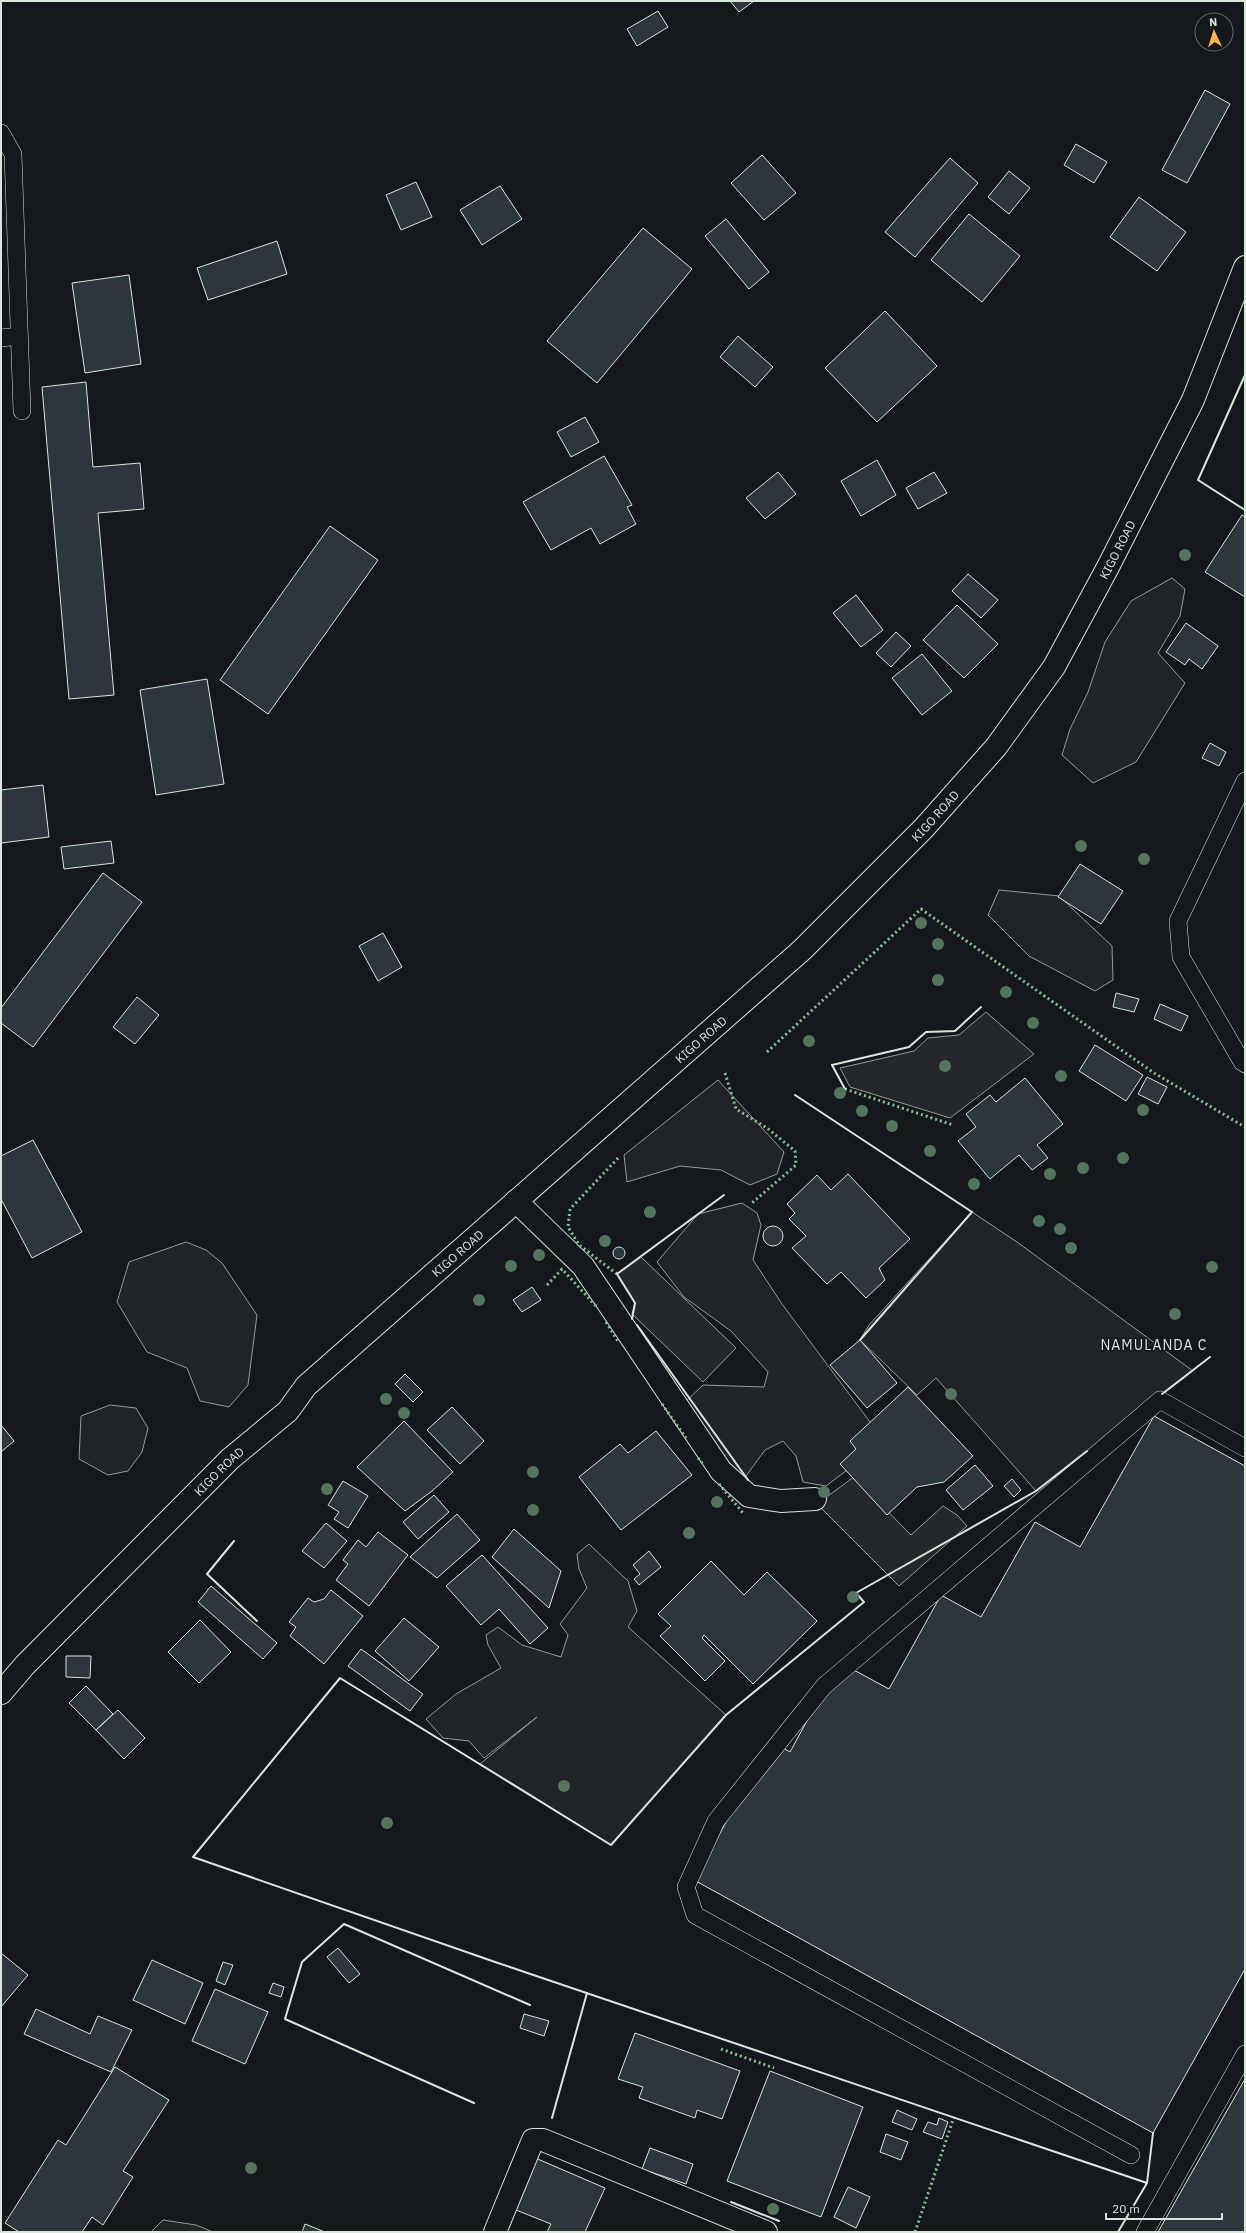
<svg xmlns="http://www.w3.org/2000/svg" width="1246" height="2233" font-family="'IBM Plex Sans',sans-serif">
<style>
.green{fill:#202428;stroke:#939e99}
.parking{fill:#24282b;stroke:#939e99}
.building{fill:#2c363c;stroke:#d8e6dc}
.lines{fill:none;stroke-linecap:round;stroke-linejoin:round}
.service-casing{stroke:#d8e6dc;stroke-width:18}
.minor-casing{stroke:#d8e6dc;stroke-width:24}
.tertiary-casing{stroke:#d8e6dc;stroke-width:24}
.service{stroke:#14181c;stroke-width:17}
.minor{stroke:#14181c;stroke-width:22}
.tertiary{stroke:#14181c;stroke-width:22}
.hedge{stroke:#8ac095;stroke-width:3;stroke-dasharray:2 3;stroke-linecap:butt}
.wall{stroke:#d8e6dc;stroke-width:2}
.tree{fill:#55745f}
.labels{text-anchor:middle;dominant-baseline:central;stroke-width:3;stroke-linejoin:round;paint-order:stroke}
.street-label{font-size:12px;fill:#d8e6dc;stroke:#14181c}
.quarter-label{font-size:14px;letter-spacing:1px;fill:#d8e6dc;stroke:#14181c}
</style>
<rect width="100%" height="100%" fill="#14181c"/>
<path class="green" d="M 1172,578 L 1185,589 L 1180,616 L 1158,653 L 1185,683 L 1136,762 L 1093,783 L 1062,755 L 1070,729 L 1088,692 L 1105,642 L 1131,601 Z
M 999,890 L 1059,896 L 1112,946 L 1113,980 L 1095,991 L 1029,956 L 988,915 Z
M 718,1080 L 784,1152 L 777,1174 L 750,1185 L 721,1170 L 680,1166 L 627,1182 L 624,1155 Z
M 742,1203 L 757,1213 L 761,1225 L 753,1260 L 782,1304 L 873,1426 L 871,1452 L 826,1486 L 803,1482 L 796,1456 L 783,1441 L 765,1450 L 743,1480 L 683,1404 L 703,1385 L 764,1387 L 768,1372 L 731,1331 L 684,1297 L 657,1262 L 698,1214 Z
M 972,1212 L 1017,1242 L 1193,1371 L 1036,1491 L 936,1378 L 917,1395 L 860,1340 L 869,1325 Z
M 186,1242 L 206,1250 L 222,1263 L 257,1315 L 248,1385 L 229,1407 L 200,1401 L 187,1368 L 147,1352 L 117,1302 L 129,1262 Z
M 110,1405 L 136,1408 L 148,1428 L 142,1452 L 128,1471 L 108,1475 L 79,1459 L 81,1416 Z
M 589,1544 L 628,1581 L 637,1611 L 628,1627 L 726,1715 L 611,1845 L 480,1764 L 537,1717 L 484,1758 L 469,1741 L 443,1738 L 426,1719 L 456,1694 L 501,1668 L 488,1645 L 486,1635 L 498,1627 L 522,1645 L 561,1657 L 568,1635 L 560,1624 L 587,1588 L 579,1569 L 577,1554 Z
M 163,2220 L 196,2225 L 213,2232 L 151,2232 Z"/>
<path class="parking" d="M 986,1012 L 1034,1054 L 950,1118 L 850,1087 L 840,1068 L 914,1051 L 928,1038 L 959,1035 Z
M 641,1257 L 736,1348 L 703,1382 L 632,1314 L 635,1303 L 617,1274 Z
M 854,1477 L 911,1535 L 943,1506 L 957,1515 L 967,1526 L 899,1586 L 817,1504 Z"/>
<path class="building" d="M 730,1 L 754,1 L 739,12 Z
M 658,11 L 668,27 L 637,46 L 627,29 Z
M 1205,90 L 1230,104 L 1187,183 L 1162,170 Z
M 1076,144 L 1107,162 L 1094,183 L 1064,165 Z
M 762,155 L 796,193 L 764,220 L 731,183 Z
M 950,158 L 978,183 L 915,257 L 885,232 Z
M 1009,171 L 1030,188 L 1009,214 L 988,197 Z
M 416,182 L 432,217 L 401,230 L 386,195 Z
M 500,186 L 522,219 L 482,245 L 460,210 Z
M 1139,197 L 1186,232 L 1157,271 L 1110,237 Z
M 969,214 L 1020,256 L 982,302 L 931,260 Z
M 726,219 L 769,272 L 749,289 L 705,236 Z
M 643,228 L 692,269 L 597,383 L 547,341 Z
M 277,241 L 287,274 L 208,300 L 197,268 Z
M 129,275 L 141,364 L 85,373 L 72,283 Z
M 885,311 L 937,366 L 877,422 L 825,368 Z
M 738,336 L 773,367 L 755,387 L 720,357 Z
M 86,382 L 93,467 L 140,463 L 144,509 L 98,513 L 114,695 L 69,699 L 42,387 Z
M 585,417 L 599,442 L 571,457 L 557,432 Z
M 604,456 L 632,505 L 627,507 L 636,524 L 600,544 L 591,528 L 551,550 L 523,502 Z
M 877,460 L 896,495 L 861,516 L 841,481 Z
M 778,472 L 796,494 L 765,519 L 746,498 Z
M 934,472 L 947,493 L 918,509 L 906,488 Z
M 1242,515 L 1245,517 L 1245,597 L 1205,572 Z
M 330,526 L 378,560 L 268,714 L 220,680 Z
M 968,574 L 998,600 L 981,618 L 952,591 Z
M 856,595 L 883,630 L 861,647 L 833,613 Z
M 957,605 L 998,644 L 964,678 L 923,640 Z
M 1186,623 L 1218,646 L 1202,669 L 1189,659 L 1185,665 L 1166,652 Z
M 896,632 L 911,646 L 891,667 L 876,653 Z
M 922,654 L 952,691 L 922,715 L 892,678 Z
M 207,679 L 224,784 L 156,795 L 140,690 Z
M 1210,743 L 1226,752 L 1219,766 L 1202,758 Z
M 43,785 L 49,837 L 1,843 L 1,790 Z
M 111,841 L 114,863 L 64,869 L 61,847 Z
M 1080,864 L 1123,891 L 1101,924 L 1058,897 Z
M 103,873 L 142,902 L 33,1047 L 1,1023 L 1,1008 Z
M 383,933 L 402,967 L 378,981 L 359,946 Z
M 1116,993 L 1139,999 L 1134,1012 L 1113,1007 Z
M 137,997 L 159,1015 L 135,1044 L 113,1027 Z
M 1160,1004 L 1188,1016 L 1181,1031 L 1154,1019 Z
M 1095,1045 L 1143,1075 L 1126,1101 L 1079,1071 Z
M 1147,1077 L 1167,1087 L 1158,1104 L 1138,1094 Z
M 1025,1078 L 1063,1124 L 1037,1145 L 1048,1158 L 1032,1170 L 1019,1155 L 990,1179 L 958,1141 L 976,1127 L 966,1114 L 990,1095 L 996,1102 Z
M 33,1140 L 82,1232 L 32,1258 L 1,1199 L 1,1156 Z
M 848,1174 L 910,1239 L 879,1268 L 885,1280 L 866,1298 L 841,1272 L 827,1284 L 792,1248 L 806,1236 L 789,1219 L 795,1213 L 787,1204 L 817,1175 L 831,1190 Z
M763 1236a10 10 0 1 1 20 0a10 10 0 1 1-20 0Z
M613 1253a6 6 0 1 1 12 0a6 6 0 1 1-12 0Z
M 532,1287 L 541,1300 L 522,1312 L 513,1300 Z
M 860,1340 L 897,1383 L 867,1408 L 830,1365 Z
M 405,1374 L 423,1392 L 413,1402 L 395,1384 Z
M 908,1387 L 973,1456 L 944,1482 L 917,1487 L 887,1515 L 840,1464 L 856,1449 L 850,1441 Z
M 452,1407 L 484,1441 L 460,1464 L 427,1430 Z
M 1154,1416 L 1245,1466 L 1245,1969 L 1153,2133 L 694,1880 L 771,1741 L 790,1752 L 839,1662 L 889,1689 L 941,1595 L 981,1617 L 1035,1522 L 1080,1547 Z
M 404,1421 L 453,1472 L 432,1491 L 405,1511 L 357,1467 Z
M 1,1425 L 14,1441 L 1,1452 Z
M 656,1431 L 692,1475 L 621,1530 L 579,1477 L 620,1444 L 628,1453 Z
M 975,1465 L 993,1486 L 963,1510 L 946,1490 Z
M 1012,1479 L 1021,1490 L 1014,1497 L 1004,1486 Z
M 343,1481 L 368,1496 L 348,1528 L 334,1519 L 339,1512 L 328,1505 Z
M 434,1495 L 449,1512 L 418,1539 L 403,1522 Z
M 457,1514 L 480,1540 L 437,1578 L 410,1557 Z
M 326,1523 L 347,1541 L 324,1568 L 302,1551 Z
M 514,1529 L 561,1571 L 549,1608 L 492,1557 Z
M 378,1532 L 408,1555 L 369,1606 L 336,1580 L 348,1564 L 343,1560 L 358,1540 L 366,1547 Z
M 649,1551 L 661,1567 L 639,1585 L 634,1579 L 640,1574 L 633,1565 Z
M 482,1555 L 548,1628 L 530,1644 L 499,1609 L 481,1625 L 446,1586 Z
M 711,1561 L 744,1595 L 767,1572 L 817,1621 L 753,1684 L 704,1635 L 702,1638 L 725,1661 L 705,1681 L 660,1636 L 671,1626 L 658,1614 Z
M 211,1586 L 277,1643 L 263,1659 L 198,1602 Z
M 331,1590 L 363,1616 L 324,1664 L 290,1636 L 296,1627 L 289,1622 L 308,1598 L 314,1602 L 324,1599 Z
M 404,1618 L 439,1647 L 409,1681 L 375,1651 Z
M 200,1620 L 231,1652 L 199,1683 L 168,1652 Z
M 361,1649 L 423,1694 L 410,1711 L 348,1666 Z
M 66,1656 L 91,1656 L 90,1678 L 66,1677 Z
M 86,1686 L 113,1714 L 96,1730 L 69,1703 Z
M 118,1710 L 145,1738 L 124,1759 L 96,1730 Z
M 338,1948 L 360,1974 L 349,1983 L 327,1957 Z
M 1,1953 L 28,1975 L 1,2007 Z
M 152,1960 L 203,1983 L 185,2024 L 133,2000 Z
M 223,1962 L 233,1965 L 225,1985 L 216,1981 Z
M 273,1983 L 284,1987 L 281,1997 L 269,1993 Z
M 215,1989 L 268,2012 L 245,2064 L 192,2041 Z
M 36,2009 L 90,2034 L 98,2016 L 132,2030 L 111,2072 L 24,2034 Z
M 524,2014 L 549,2021 L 544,2036 L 520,2028 Z
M 635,2033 L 740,2071 L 722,2119 L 697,2110 L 695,2118 L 639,2098 L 643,2087 L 618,2079 Z
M 115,2067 L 169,2100 L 123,2171 L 133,2177 L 103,2225 L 92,2217 L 82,2232 L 19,2232 L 5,2223 L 58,2140 L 66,2145 Z
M 770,2071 L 863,2107 L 821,2217 L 727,2181 Z
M 1245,2079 L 1245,2232 L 1158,2232 Z
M 897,2110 L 917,2119 L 912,2130 L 892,2122 Z
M 939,2118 L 948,2122 L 942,2139 L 923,2132 L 928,2122 L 937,2125 Z
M 886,2134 L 908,2142 L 901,2160 L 880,2152 Z
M 650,2148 L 693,2164 L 686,2184 L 642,2169 Z
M 533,2157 L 605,2188 L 585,2232 L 547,2232 L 551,2224 L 511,2208 Z
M 848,2187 L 870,2197 L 856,2228 L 834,2217 Z
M 305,2224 L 325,2232 L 302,2232 Z"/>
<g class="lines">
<defs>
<path id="service" d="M 1,133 L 13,154 L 22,411
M 1,338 L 19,336
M 1245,781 L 1178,921 L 1181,957 L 1242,1062 L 1245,1064
M 1131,2155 L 695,1915 L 686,1887 L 716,1821 L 824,1686 L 1160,1400 L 1245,1448
M 1145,2232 L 1245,2054"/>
<path id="minor" d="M 516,1201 L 583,1266 L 721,1471 L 749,1496 L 781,1501 L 815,1499
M 495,2232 L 533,2140 L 543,2140 L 766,2232"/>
<g id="tertiary">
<path id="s1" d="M 1,1693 L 25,1665 L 230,1459 L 288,1411 L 306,1386 L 802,950 L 924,828 L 996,747 L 1054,667 L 1108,567 L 1193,400 L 1245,267"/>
</g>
</defs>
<use href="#service" class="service-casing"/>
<use href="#minor" class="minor-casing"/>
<use href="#tertiary" class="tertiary-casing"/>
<use href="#service" class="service"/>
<use href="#minor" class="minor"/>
<use href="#tertiary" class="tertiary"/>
<path class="hedge" d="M 767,1052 L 921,909 L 1154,1073 L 1245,1127
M 725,1073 L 736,1109 L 767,1128 L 795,1151 L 796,1165 L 752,1203
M 845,1089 L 953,1125
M 617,1274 L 579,1245 L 568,1227 L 570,1209 L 619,1157
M 547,1285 L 562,1269 L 596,1306
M 606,1322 L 619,1343
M 662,1404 L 686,1438
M 698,1458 L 703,1464
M 719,1484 L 743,1513
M 721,2049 L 774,2068
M 915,2232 L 954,2117"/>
<path class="wall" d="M 1245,375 L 1198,480 L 1245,510
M 845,1089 L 832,1065 L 909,1047 L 926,1032 L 955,1031 L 981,1007
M 795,1095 L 972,1212 L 860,1340
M 632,1319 L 635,1303 L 617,1274 L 724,1195
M 637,1325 L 748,1480
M 1162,1394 L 1210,1357
M 1087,1451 L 1036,1491 L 856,1593 L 864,1602 L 726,1715 L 611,1845 L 340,1678 L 193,1857 L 498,1963 L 1147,2183
M 234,1541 L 207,1574 L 257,1621
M 474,2103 L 285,2019 L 302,1962 L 344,1924 L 530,2005
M 552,2118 L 587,1993
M 731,2202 L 779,2221
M 1118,2232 L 1147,2183 L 1153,2133"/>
</g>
<g class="tree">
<circle cx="1185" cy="555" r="6"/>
<circle cx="1081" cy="846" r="6"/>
<circle cx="1144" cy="859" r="6"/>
<circle cx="921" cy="923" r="6"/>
<circle cx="938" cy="944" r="6"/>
<circle cx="938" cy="980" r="6"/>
<circle cx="1006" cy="992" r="6"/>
<circle cx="1033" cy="1023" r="6"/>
<circle cx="809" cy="1041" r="6"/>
<circle cx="945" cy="1066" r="6"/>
<circle cx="1061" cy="1076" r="6"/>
<circle cx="840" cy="1093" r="6"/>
<circle cx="1143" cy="1110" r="6"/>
<circle cx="862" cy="1111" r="6"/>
<circle cx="892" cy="1126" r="6"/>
<circle cx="930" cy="1151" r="6"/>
<circle cx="1123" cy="1158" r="6"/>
<circle cx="1083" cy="1168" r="6"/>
<circle cx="1050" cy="1174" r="6"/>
<circle cx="974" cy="1184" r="6"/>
<circle cx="650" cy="1212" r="6"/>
<circle cx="1039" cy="1221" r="6"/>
<circle cx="1060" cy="1229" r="6"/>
<circle cx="605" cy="1241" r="6"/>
<circle cx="1071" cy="1248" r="6"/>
<circle cx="539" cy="1255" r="6"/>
<circle cx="511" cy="1266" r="6"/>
<circle cx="1212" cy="1267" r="6"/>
<circle cx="479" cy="1300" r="6"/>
<circle cx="1175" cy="1314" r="6"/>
<circle cx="951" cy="1394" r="6"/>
<circle cx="386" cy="1399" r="6"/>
<circle cx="404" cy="1413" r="6"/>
<circle cx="533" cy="1472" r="6"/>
<circle cx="327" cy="1489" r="6"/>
<circle cx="824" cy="1492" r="6"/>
<circle cx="717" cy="1502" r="6"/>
<circle cx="533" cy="1510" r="6"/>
<circle cx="689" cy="1533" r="6"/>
<circle cx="853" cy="1597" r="6"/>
<circle cx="564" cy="1786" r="6"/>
<circle cx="387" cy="1823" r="6"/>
<circle cx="251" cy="2168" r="6"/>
<circle cx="773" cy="2209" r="6"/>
</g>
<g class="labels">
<g class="street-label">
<text stroke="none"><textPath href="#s1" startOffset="1607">KIGO ROAD</textPath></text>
<text stroke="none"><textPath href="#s1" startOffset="1283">KIGO ROAD</textPath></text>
<text stroke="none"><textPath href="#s1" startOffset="959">KIGO ROAD</textPath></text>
<text stroke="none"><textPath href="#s1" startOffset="635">KIGO ROAD</textPath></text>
<text stroke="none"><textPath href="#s1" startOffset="311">KIGO ROAD</textPath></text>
</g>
<g class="quarter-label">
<text x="1154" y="1345">NAMULANDA C</text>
</g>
</g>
<rect width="1246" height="2233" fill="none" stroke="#d8e6dc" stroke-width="4"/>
<g transform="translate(1214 32) rotate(356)"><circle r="19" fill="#14181c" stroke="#626a69"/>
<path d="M0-3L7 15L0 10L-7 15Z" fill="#ffb74d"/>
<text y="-6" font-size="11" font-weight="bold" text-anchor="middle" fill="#d8e6dc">N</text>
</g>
<path d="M1106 2213v6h116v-6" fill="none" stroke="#d8e6dc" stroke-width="2"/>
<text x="1112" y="2213" font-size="12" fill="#d8e6dc" stroke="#14181c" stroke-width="3" paint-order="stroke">20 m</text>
</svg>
